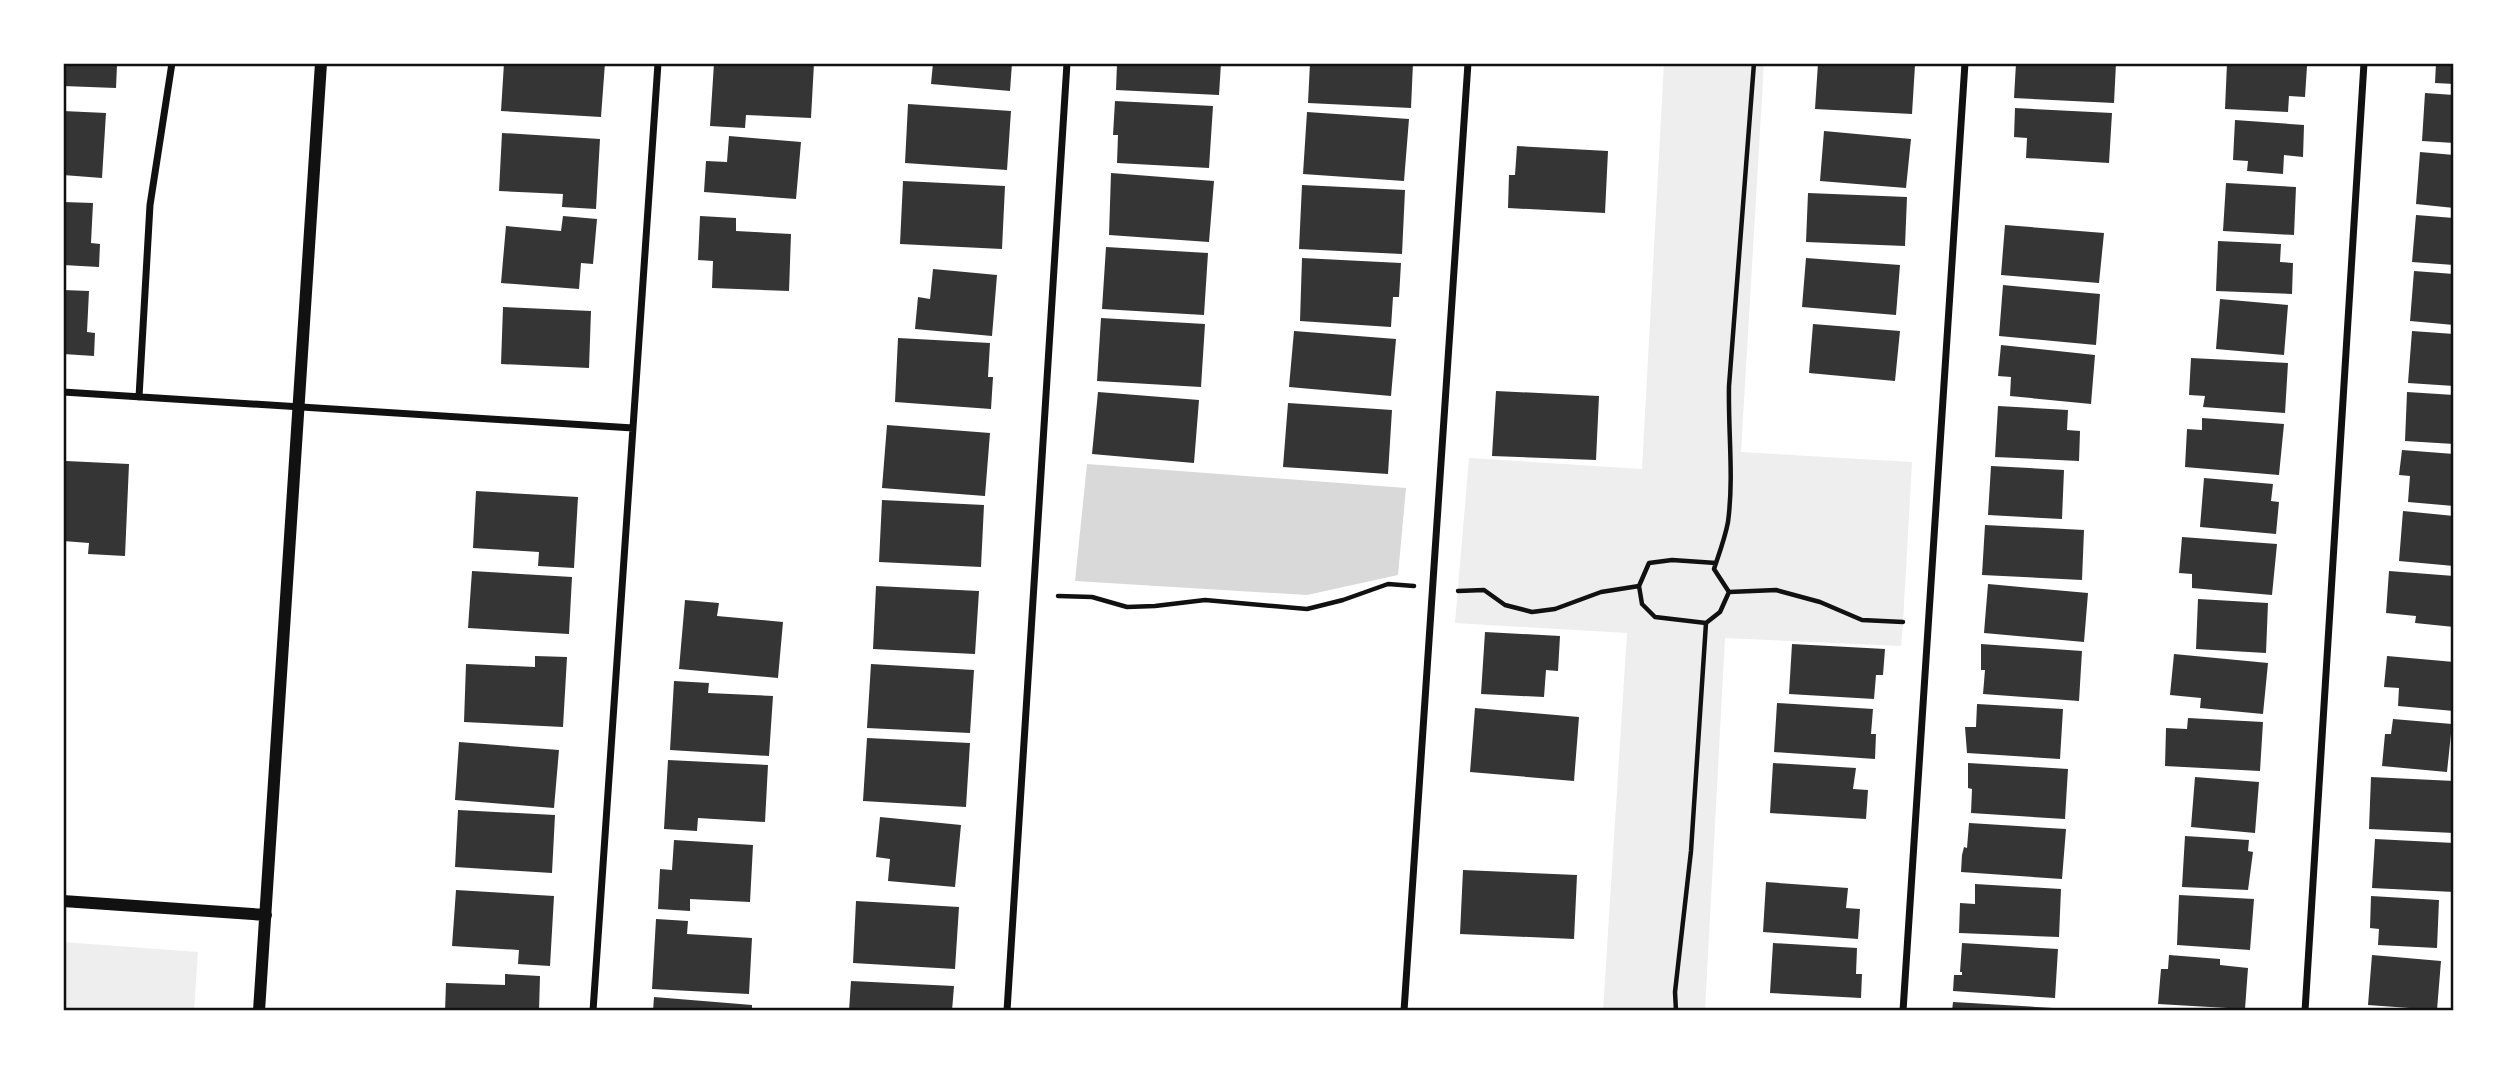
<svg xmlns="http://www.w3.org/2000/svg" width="2517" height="1074" font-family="Commissioner,sans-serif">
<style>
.green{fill:#eee}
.water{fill:#d9d9d9}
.building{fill:#353535}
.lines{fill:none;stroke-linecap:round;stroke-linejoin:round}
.path{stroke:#111;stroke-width:4.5}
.minor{stroke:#111;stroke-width:7}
.tertiary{stroke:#111;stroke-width:12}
.neatline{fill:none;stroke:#111;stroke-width:2.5}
</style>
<rect width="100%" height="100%" fill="#fff"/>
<path class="green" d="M 1664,63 L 1764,63 L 1741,452 L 1912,462 L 1903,622 L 1901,646 L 1725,638 L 1705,1011 L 1603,1011 L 1627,633 L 1455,623 L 1469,458 L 1642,469 Z
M 63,942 L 198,952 L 194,1011 L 63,1011 Z"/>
<path class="water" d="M 1087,464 L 1406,488 L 1398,575 L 1307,595 L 1075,581 Z"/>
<path class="building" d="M 63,63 L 117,65 L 116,88 L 63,86 Z
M 504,63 L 605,63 L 601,117 L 501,111 Z
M 714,63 L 814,63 L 811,118 L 746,115 L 745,128 L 710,126 Z
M 933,63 L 1012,63 L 1010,91 L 931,84 Z
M 1117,63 L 1221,63 L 1219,95 L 1116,90 Z
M 1310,63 L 1413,63 L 1411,108 L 1308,103 Z
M 1818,63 L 1915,65 L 1912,114 L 1815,109 Z
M 2016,63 L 2116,63 L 2114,103 L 2014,98 Z
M 2227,63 L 2307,66 L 2305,97 L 2289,96 L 2288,112 L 2225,109 Z
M 2436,63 L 2454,63 L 2454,84 L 2435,83 Z
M 2425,93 L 2454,95 L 2454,143 L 2422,141 Z
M 1115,101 L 1213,106 L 1209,168 L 1117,163 L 1118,135 L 1113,135 Z
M 908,104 L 1011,111 L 1007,170 L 905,163 Z
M 2015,108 L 2112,113 L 2109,163 L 2026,158 L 2027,138 L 2014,137 Z
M 63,111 L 106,113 L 102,178 L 63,175 Z
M 1307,112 L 1409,119 L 1404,181 L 1303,174 Z
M 2235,120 L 2304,125 L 2303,157 L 2284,155 L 2283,174 L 2247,171 L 2248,161 L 2233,160 Z
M 1824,131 L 1911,139 L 1906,188 L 1820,181 Z
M 502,133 L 600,139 L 596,209 L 562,207 L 563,194 L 499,191 Z
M 729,136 L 801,142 L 796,199 L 704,192 L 706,161 L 727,162 Z
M 1517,146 L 1608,151 L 1605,213 L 1508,208 L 1509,175 L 1515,175 Z
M 2420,152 L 2454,155 L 2454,208 L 2416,204 Z
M 1111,173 L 1214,181 L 1209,242 L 1109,235 Z
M 903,181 L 1005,186 L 1002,249 L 900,244 Z
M 2226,183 L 2296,187 L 2294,235 L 2223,231 Z
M 1302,185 L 1405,190 L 1402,254 L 1299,249 Z
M 1808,193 L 1907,197 L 1905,246 L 1806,242 Z
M 63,202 L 93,203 L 91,243 L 100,244 L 99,267 L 63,265 Z
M 2416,215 L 2454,218 L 2454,265 L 2412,262 Z
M 563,216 L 597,219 L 593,264 L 581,263 L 579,289 L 501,283 L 506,226 L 561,231 Z
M 700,216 L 736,218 L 736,231 L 791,234 L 789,291 L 712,288 L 713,261 L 698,260 Z
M 2005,225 L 2104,233 L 2099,283 L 2001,275 Z
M 2218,241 L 2281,244 L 2280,262 L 2293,263 L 2292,294 L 2216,291 Z
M 1106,247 L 1208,253 L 1204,315 L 1102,309 Z
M 1302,258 L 1401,263 L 1399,297 L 1393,297 L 1391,327 L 1300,321 Z
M 1806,258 L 1900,265 L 1896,315 L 1802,307 Z
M 933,269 L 997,275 L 992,336 L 915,329 L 918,297 L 930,299 Z
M 2414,271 L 2454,274 L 2454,325 L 2410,321 Z
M 2003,285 L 2100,294 L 2096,345 L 1999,336 Z
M 63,290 L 89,291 L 87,332 L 95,333 L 94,356 L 63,354 Z
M 2220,299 L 2288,305 L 2284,355 L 2216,349 Z
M 503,307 L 591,311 L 589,368 L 501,364 Z
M 1101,318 L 1205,324 L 1201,387 L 1097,381 Z
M 1813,324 L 1900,331 L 1895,381 L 1809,373 Z
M 1294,331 L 1396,339 L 1391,396 L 1289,387 Z
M 2412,331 L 2454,334 L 2454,386 L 2408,383 Z
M 898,338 L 990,343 L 988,377 L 993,377 L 991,409 L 895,402 Z
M 2001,345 L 2095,355 L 2091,404 L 2010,396 L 2011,377 L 1998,376 Z
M 2191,358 L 2288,363 L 2285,413 L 2203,407 L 2205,396 L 2189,395 Z
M 1496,391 L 1599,396 L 1596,460 L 1492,456 Z
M 1098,392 L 1199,400 L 1194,463 L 1092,454 Z
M 2407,392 L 2454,395 L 2454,444 L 2405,441 Z
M 1288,403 L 1392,410 L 1388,474 L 1283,467 Z
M 1998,406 L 2068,410 L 2067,430 L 2080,431 L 2079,461 L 1995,457 Z
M 2202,418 L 2284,424 L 2279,475 L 2185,467 L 2187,429 L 2202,430 Z
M 887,425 L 990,433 L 985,496 L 882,488 Z
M 2402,450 L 2454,454 L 2454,506 L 2408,502 L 2410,476 L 2399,475 Z
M 66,461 L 129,464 L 125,556 L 88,554 L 89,543 L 63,541 Z
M 1991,466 L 2064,470 L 2062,519 L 1988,515 Z
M 2204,478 L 2273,484 L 2271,501 L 2279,502 L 2276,534 L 2200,527 Z
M 476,491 L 578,497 L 574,568 L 538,566 L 539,552 L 473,548 Z
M 882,500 L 984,505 L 981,567 L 879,562 Z
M 2403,511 L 2454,516 L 2454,566 L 2399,561 Z
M 1985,525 L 2084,530 L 2082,580 L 1982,575 Z
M 2182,537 L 2277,544 L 2272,595 L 2192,588 L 2192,574 L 2179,573 Z
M 472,571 L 572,577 L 569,634 L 468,628 Z
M 2389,571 L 2454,576 L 2454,627 L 2415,623 L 2416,616 L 2386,613 Z
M 1988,584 L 2088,593 L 2084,642 L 1984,633 Z
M 876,586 L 979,591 L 975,654 L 873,649 Z
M 2198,599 L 2268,603 L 2266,653 L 2196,649 Z
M 685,600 L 719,603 L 717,616 L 783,622 L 778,678 L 679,669 Z
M 1485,632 L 1560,636 L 1558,671 L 1546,670 L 1544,697 L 1481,694 Z
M 1792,644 L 1885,649 L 1883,675 L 1876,675 L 1874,699 L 1789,694 Z
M 1981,644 L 2082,651 L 2079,701 L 1983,694 L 1985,670 L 1981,670 Z
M 2174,654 L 2268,663 L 2263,714 L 2200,708 L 2201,698 L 2170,695 Z
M 535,656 L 567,657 L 563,727 L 464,722 L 466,664 L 535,667 Z
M 2387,656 L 2454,662 L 2454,711 L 2398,706 L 2399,688 L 2384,687 Z
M 871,664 L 974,670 L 970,733 L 867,728 Z
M 674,681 L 709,683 L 708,693 L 773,696 L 769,756 L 670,750 Z
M 1777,703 L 1873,709 L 1871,734 L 1876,734 L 1875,759 L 1774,752 Z
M 1977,704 L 2063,709 L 2060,759 L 1967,753 L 1965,727 L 1976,727 Z
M 1475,708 L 1579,717 L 1574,781 L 1470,772 Z
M 2188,718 L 2263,722 L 2260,771 L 2165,766 L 2166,728 L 2187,729 Z
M 2393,719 L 2452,724 L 2447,772 L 2382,766 L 2385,734 L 2391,734 Z
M 867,738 L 970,743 L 966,807 L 863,801 Z
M 459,742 L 559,750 L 554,808 L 455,800 Z
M 668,760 L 768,765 L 765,822 L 698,818 L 697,831 L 664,829 Z
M 1773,763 L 1856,768 L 1853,789 L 1868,790 L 1866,819 L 1770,813 Z
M 1968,763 L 2068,769 L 2065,819 L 1971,813 L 1972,789 L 1968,788 Z
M 2195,777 L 2259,782 L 2255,833 L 2191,827 Z
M 2371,777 L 2454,781 L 2454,833 L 2369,829 Z
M 458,810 L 555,815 L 552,873 L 455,867 Z
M 880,817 L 961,825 L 955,887 L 888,881 L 890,859 L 876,857 Z
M 1969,823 L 2066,829 L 2062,879 L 1961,872 L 1962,855 L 1964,847 L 1967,848 Z
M 2185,836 L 2249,840 L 2248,851 L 2253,852 L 2248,890 L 2182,887 Z
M 2375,839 L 2454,843 L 2454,892 L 2372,888 Z
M 674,840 L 753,845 L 750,902 L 690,899 L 690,911 L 658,909 L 660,869 L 672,870 Z
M 1463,870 L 1577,875 L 1574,939 L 1460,934 Z
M 1766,882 L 1848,888 L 1846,908 L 1860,909 L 1858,939 L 1763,932 Z
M 1975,884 L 2061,889 L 2059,937 L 1959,933 L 1960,903 L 1975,904 Z
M 456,890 L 554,896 L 550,966 L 518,964 L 519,950 L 452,946 Z
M 2179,895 L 2254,899 L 2250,950 L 2177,945 Z
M 2371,896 L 2439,900 L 2437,948 L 2378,945 L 2379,929 L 2370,928 Z
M 856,901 L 959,907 L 955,969 L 853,963 Z
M 656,919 L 688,921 L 687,934 L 752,938 L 749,994 L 652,989 Z
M 1773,943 L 1857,948 L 1856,974 L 1862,974 L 1861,998 L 1770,993 Z
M 1962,943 L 2058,949 L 2055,998 L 1953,991 L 1954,975 L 1962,975 L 1962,972 L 1960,972 Z
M 2169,955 L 2220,959 L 2220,965 L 2248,968 L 2245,1009 L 2158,1004 L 2161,969 L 2168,969 Z
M 2372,955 L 2441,961 L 2437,1010 L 2368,1005 Z
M 505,974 L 540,976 L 539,1011 L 445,1011 L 446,983 L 505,985 Z
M 851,981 L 954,986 L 952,1011 L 849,1011 Z
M 654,997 L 752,1005 L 752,1011 L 653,1011 Z
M 1953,1002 L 2053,1008 L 2053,1011 L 1952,1011 Z"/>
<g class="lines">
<path class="path" d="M 1754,63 L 1729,386 C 1728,431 1734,477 1728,522 C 1725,538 1719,554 1714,569 L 1729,592 L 1776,590 L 1820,602 L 1862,620 L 1903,622
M 1639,586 L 1642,604 L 1655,617 L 1706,623 L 1720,612 L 1729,592
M 1458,591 L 1484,590 L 1505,605 L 1532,612 L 1555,609 L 1601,592 L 1639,586 L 1649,563 L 1672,560 L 1716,563
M 1058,596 L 1092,597 L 1127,607 L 1155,606 L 1205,600 L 1307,609 L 1343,600 L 1388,584 L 1414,586
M 1676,1011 L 1675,992 L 1691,851 L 1706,623"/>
<path class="minor" d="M 63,392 L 633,428
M 139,397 L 150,205 L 172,63
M 593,1011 L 658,63
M 1007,1011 L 1067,63
M 1404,1011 L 1468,63
M 1903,1011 L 1965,63
M 2305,1011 L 2364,63"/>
<path class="tertiary" d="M 63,901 L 266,915
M 259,1011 L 321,63"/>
</g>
<rect width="2517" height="1074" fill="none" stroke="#ffffff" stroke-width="130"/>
<rect x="65" y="65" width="2387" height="944" class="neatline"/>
</svg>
